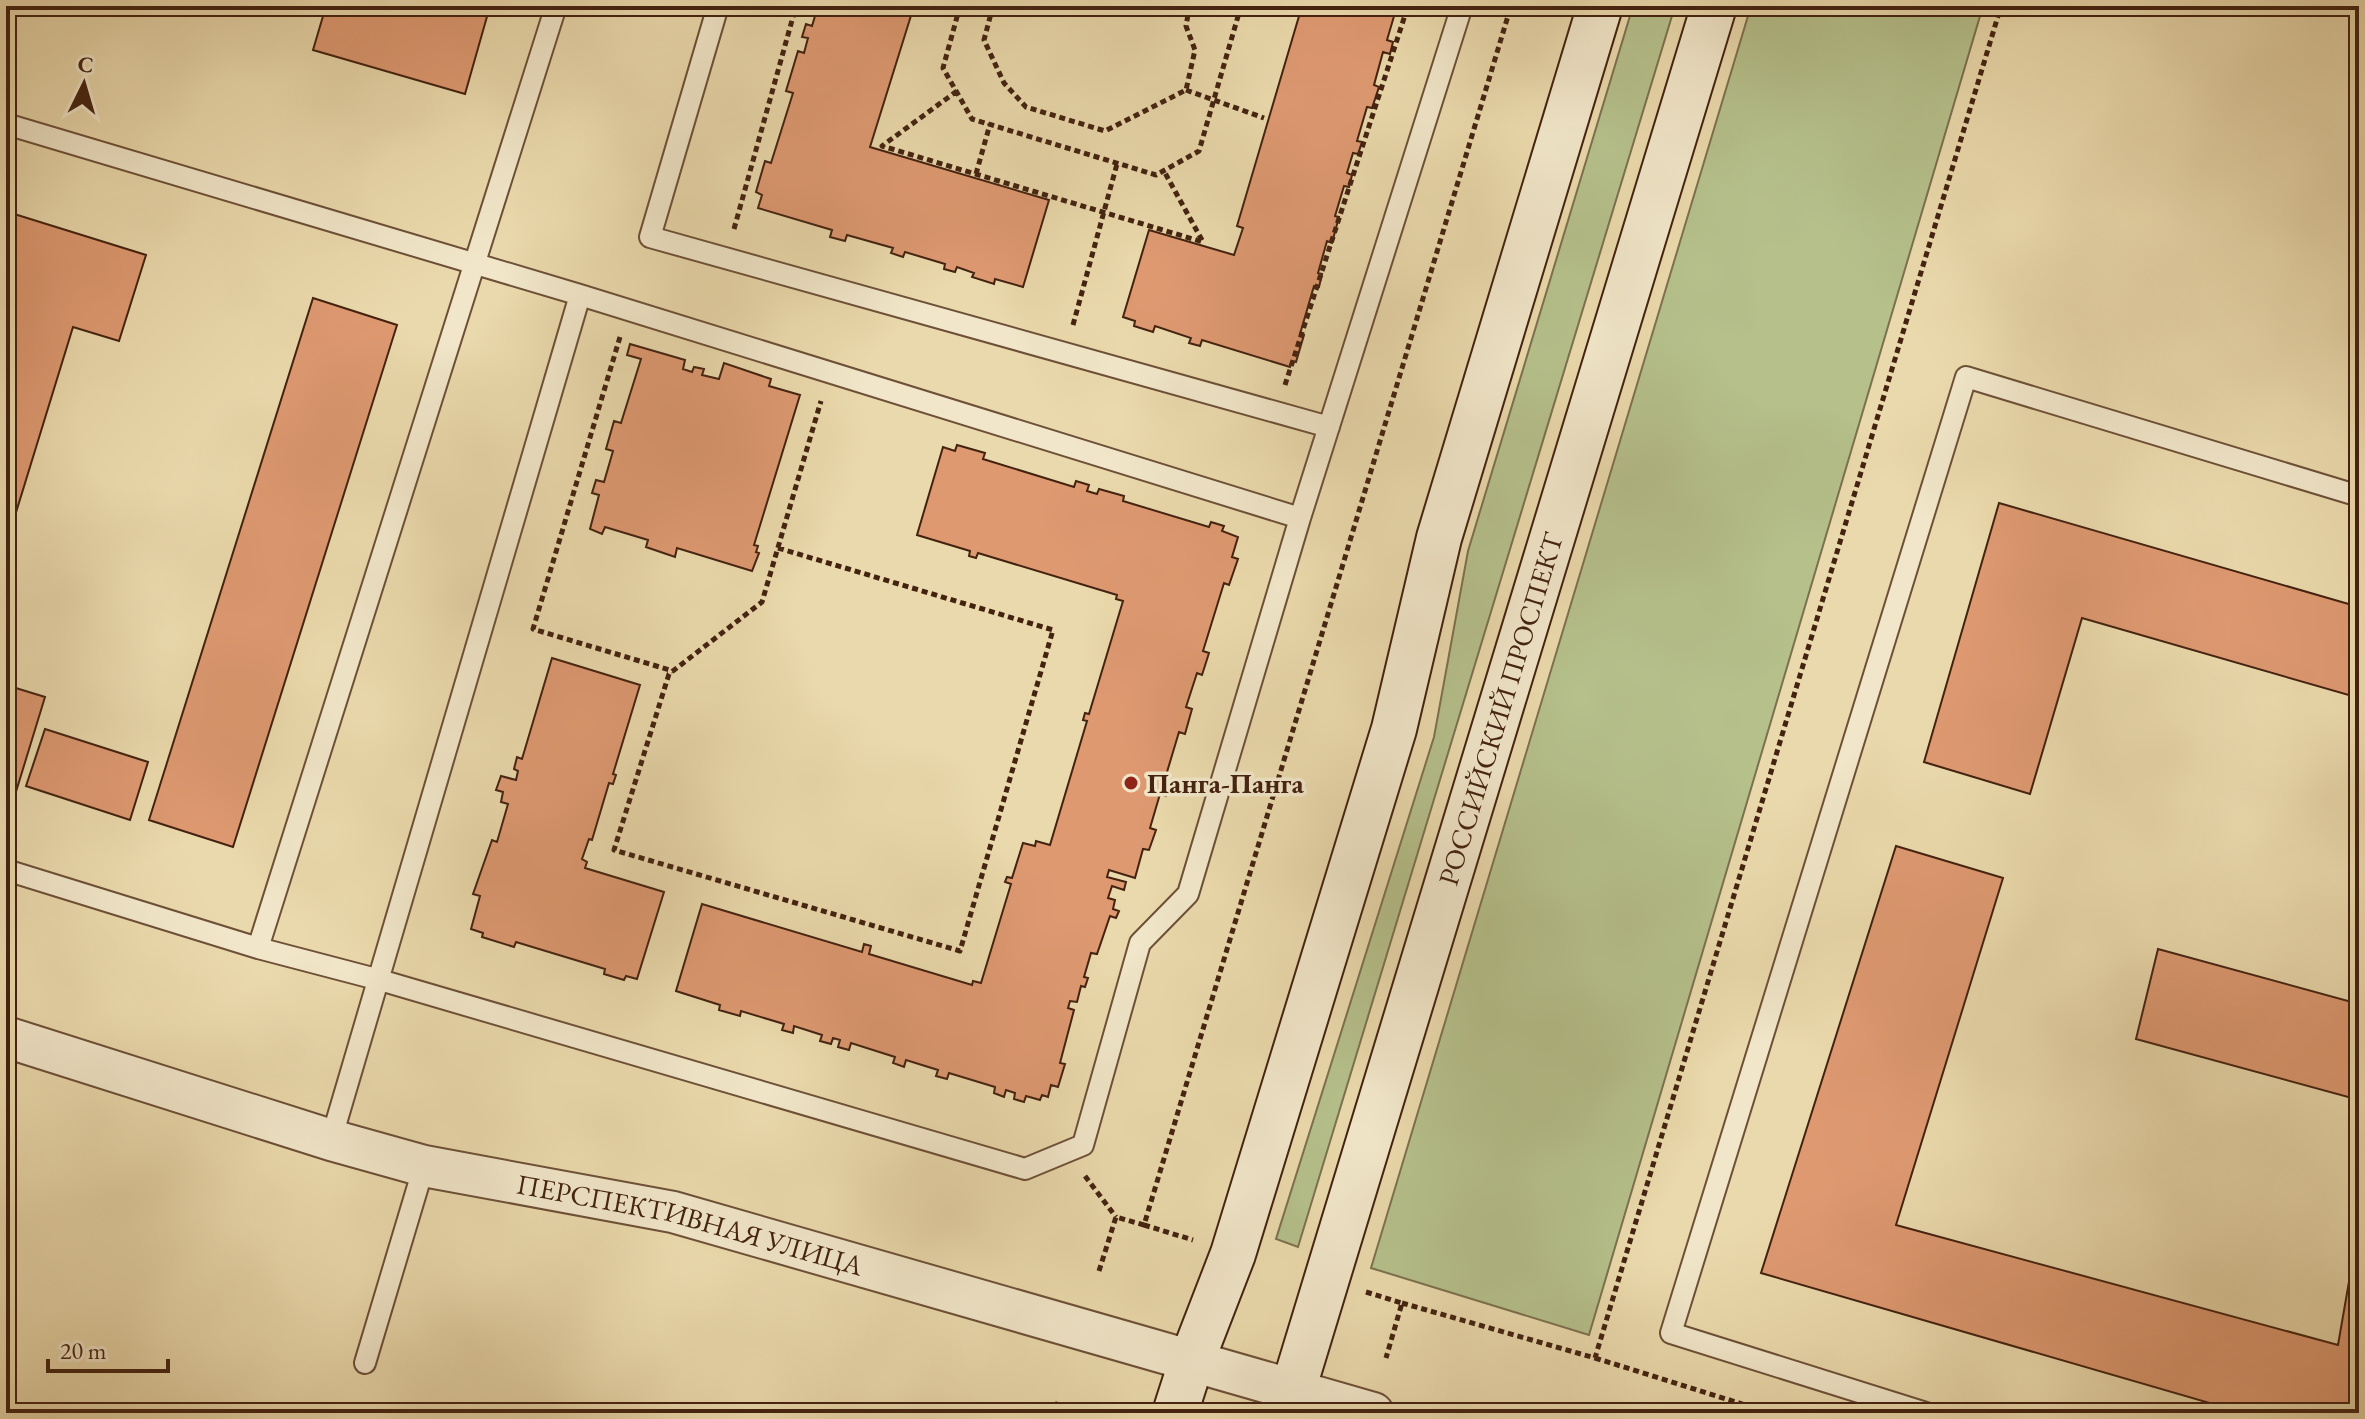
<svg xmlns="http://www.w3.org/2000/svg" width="2365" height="1419" font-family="'EB Garamond',serif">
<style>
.green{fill:#b5c08b;stroke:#7c714e;stroke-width:2}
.building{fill:#de9971;stroke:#432210;stroke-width:2}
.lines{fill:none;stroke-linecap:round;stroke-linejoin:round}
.lane-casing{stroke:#6d5037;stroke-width:24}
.street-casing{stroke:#6d5037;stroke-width:44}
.secondary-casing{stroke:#432210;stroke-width:48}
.path{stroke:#432210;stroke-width:5;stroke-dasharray:6 4;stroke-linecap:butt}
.lane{stroke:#f1e6c9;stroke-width:20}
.street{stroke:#f1e6c9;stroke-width:40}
.secondary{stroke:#f1e6c9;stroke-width:44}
.poi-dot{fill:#8f2418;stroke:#f1e6c9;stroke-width:3}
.labels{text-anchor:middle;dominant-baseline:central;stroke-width:7;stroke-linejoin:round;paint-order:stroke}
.street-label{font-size:28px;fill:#432210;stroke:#f1e6c9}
.poi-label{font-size:28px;font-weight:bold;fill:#432210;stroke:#f1e6c9;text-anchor:start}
</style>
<rect width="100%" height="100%" fill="#ead9ac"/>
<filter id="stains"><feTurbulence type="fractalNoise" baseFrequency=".0025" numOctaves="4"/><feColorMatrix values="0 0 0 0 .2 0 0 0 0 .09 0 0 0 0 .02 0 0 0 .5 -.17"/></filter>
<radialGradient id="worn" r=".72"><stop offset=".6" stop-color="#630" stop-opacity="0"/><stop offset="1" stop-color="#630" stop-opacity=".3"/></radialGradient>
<path class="green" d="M 1633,6 L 1675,6 L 1298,1247 L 1276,1239 L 1434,737 L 1468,551 Z
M 1751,6 L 1983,6 L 1589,1335 L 1371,1268 Z"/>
<path class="building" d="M 326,6 L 490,6 L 465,94 L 313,50 Z
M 818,6 L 914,6 L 870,147 L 1049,200 L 1023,287 L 995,279 L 994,284 L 972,277 L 974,273 L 957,267 L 955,272 L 944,269 L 945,264 L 905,252 L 903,257 L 891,253 L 893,248 L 847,235 L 845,241 L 830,237 L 832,230 L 758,208 L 762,195 L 756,192 L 765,161 L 771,163 L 793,93 L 786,91 L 798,51 L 804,53 L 808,38 L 802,37 L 806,24 L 812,26 Z
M 1302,6 L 1397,6 L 1387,40 L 1393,42 L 1390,54 L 1383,52 L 1374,85 L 1379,87 L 1372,108 L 1367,107 L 1357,141 L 1362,142 L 1358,154 L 1353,153 L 1347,173 L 1352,175 L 1349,187 L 1344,186 L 1335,216 L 1339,217 L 1332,243 L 1327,241 L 1318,273 L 1322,274 L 1319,287 L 1314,286 L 1300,334 L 1304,335 L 1296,362 L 1292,361 L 1290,367 L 1202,340 L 1200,346 L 1189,343 L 1191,338 L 1155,326 L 1153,332 L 1134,326 L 1135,321 L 1123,317 L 1149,230 L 1234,255 L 1243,228 L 1237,226 Z
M 11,213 L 146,255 L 119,341 L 73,327 L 6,545 L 6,231 Z
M 313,298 L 397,325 L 233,847 L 149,820 Z
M 630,344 L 685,360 L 683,369 L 692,372 L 694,367 L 704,369 L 702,375 L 719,379 L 724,363 L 771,379 L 769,386 L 800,395 L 754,545 L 758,546 L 756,552 L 759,553 L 752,571 L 677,548 L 675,557 L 646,547 L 648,540 L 605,527 L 602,534 L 590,529 L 599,495 L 592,493 L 596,480 L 604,482 L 613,451 L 606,449 L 614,421 L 621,423 L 641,359 L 627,355 Z
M 957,445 L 985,453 L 983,459 L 1074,487 L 1076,481 L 1089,485 L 1087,491 L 1097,494 L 1099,489 L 1124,496 L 1123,501 L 1209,527 L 1211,522 L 1224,526 L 1222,531 L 1238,537 L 1232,557 L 1238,559 L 1229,585 L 1224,583 L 1203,651 L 1209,653 L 1202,675 L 1197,673 L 1186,707 L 1192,709 L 1185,734 L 1179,732 L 1164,782 L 1170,784 L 1166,796 L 1160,794 L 1150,828 L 1156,830 L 1149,850 L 1143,849 L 1135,878 L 1109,870 L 1107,877 L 1126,882 L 1124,890 L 1112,886 L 1108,898 L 1115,900 L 1113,909 L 1119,911 L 1116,918 L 1110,916 L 1097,954 L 1091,953 L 1084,977 L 1088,978 L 1085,987 L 1081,986 L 1077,1002 L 1070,1001 L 1068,1008 L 1074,1010 L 1060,1063 L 1065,1064 L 1058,1087 L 1051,1085 L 1048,1097 L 1042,1095 L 1040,1100 L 1026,1096 L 1024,1102 L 1014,1099 L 1015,1093 L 1006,1090 L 1004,1097 L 994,1093 L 995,1087 L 949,1073 L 947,1079 L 936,1076 L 938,1070 L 906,1060 L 904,1067 L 893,1063 L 895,1057 L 851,1043 L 849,1050 L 838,1047 L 840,1040 L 833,1038 L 831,1044 L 820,1041 L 822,1035 L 794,1026 L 793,1033 L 782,1030 L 784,1024 L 741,1011 L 740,1016 L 719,1010 L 720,1005 L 676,991 L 702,904 L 862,952 L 864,944 L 871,946 L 869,954 L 972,985 L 973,981 L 981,983 L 1011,884 L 1005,882 L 1007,877 L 1012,878 L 1023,843 L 1035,846 L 1036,841 L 1050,845 L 1087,721 L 1083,720 L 1085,713 L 1089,714 L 1123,601 L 1116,599 L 1117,595 L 978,553 L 976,558 L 969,556 L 970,551 L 917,535 L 943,447 L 955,451 Z
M 1999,503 L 2359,607 L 2359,698 L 2082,618 L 2030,794 L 1924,762 Z
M 552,658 L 640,685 L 613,774 L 616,775 L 613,784 L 609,783 L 592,840 L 589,839 L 582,859 L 587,862 L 585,868 L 664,892 L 637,979 L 626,976 L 624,980 L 604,974 L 605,969 L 516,942 L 514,947 L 482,937 L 483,933 L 471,929 L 480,896 L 473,894 L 492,840 L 497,842 L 508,804 L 501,802 L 503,792 L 496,790 L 501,776 L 516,780 L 518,771 L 514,769 L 517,757 L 522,759 Z
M 6,685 L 45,697 L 15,795 L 6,792 Z
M 45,729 L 148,762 L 130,820 L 26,786 Z
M 1896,846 L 2003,878 L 1896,1225 L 2338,1345 L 2359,1224 L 2359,1413 L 2244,1413 L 1761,1273 Z
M 2158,949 L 2359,1004 L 2359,1100 L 2136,1039 Z"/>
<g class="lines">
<defs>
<path id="lane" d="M 718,6 L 650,237 L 1329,427
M 6,124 L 580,295 L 1300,518 L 1188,894 L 1140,943 L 1083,1145 L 1025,1169 L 380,980 L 258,948 L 6,870
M 1300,518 L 1462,6
M 258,948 L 556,6
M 331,1140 L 580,295
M 365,1363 L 424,1166
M 1926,1413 L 1671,1333 L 1966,377 L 2359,496"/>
<g id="street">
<path id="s1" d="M 6,1037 L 331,1140 L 424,1166 L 673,1212 L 1373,1413"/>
</g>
<g id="secondary">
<path d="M 1175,1413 L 1192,1360 L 1233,1254 L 1394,729 L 1439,538 L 1600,6"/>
<path id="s2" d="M 1286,1413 L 1714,6"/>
</g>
</defs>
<use href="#lane" class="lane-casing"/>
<use href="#street" class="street-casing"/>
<use href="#secondary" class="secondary-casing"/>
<path class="path" d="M 960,6 L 943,68 L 972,119 L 1156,175 L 1199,151 L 1241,6
M 993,6 L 984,40 L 1004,83 L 1026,107 L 1105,131 L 1186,90 L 1195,50 L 1186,26 L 1189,9 L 1193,6
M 1186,90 L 1264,118
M 957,91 L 882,146 L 1203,242 L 1164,171
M 976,174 L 990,124
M 734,229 L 796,6
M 1073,325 L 1117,164
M 620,337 L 533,629 L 673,671
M 1285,385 L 1408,6
M 778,548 L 1053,630 L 960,951 L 614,850 L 669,674 L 762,602 L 821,401
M 1085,1176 L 1116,1217
M 1144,1225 L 1193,1240
M 1099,1271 L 1116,1217 L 1144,1225 L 1511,6
M 1366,1292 L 1402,1303 L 1386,1358
M 1402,1303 L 1595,1358 L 2001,6
M 1595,1358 L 1771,1413
M 1054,1413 L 1058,1402"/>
<use href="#lane" class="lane"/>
<use href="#street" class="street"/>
<use href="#secondary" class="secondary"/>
</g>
<circle class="poi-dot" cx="1131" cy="783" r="8"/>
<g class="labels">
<g class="street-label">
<text stroke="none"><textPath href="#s2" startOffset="736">РОССИЙСКИЙ ПРОСПЕКТ</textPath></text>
<text stroke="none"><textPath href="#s1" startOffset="710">ПЕРСПЕКТИВНАЯ УЛИЦА</textPath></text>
</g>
<g class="poi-label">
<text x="1147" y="783">Панга-Панга</text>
</g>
</g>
<rect width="2365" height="1419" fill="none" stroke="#ead9ac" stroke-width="32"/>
<rect x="8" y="8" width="2349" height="1403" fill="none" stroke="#432210" stroke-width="4"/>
<rect x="16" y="16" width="2333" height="1387" fill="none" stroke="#432210" stroke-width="2"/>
<g transform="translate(84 84) rotate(5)" stroke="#f1e6c9" stroke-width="6" paint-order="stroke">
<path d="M0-6L14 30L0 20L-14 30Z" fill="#432210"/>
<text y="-12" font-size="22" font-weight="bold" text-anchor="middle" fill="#432210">С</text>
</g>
<path d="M48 1359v12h120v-12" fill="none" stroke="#432210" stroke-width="4"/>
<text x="60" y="1359" font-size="24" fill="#432210" stroke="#f1e6c9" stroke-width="6" paint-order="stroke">20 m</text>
<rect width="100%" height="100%" filter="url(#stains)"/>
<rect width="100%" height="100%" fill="url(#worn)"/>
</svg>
